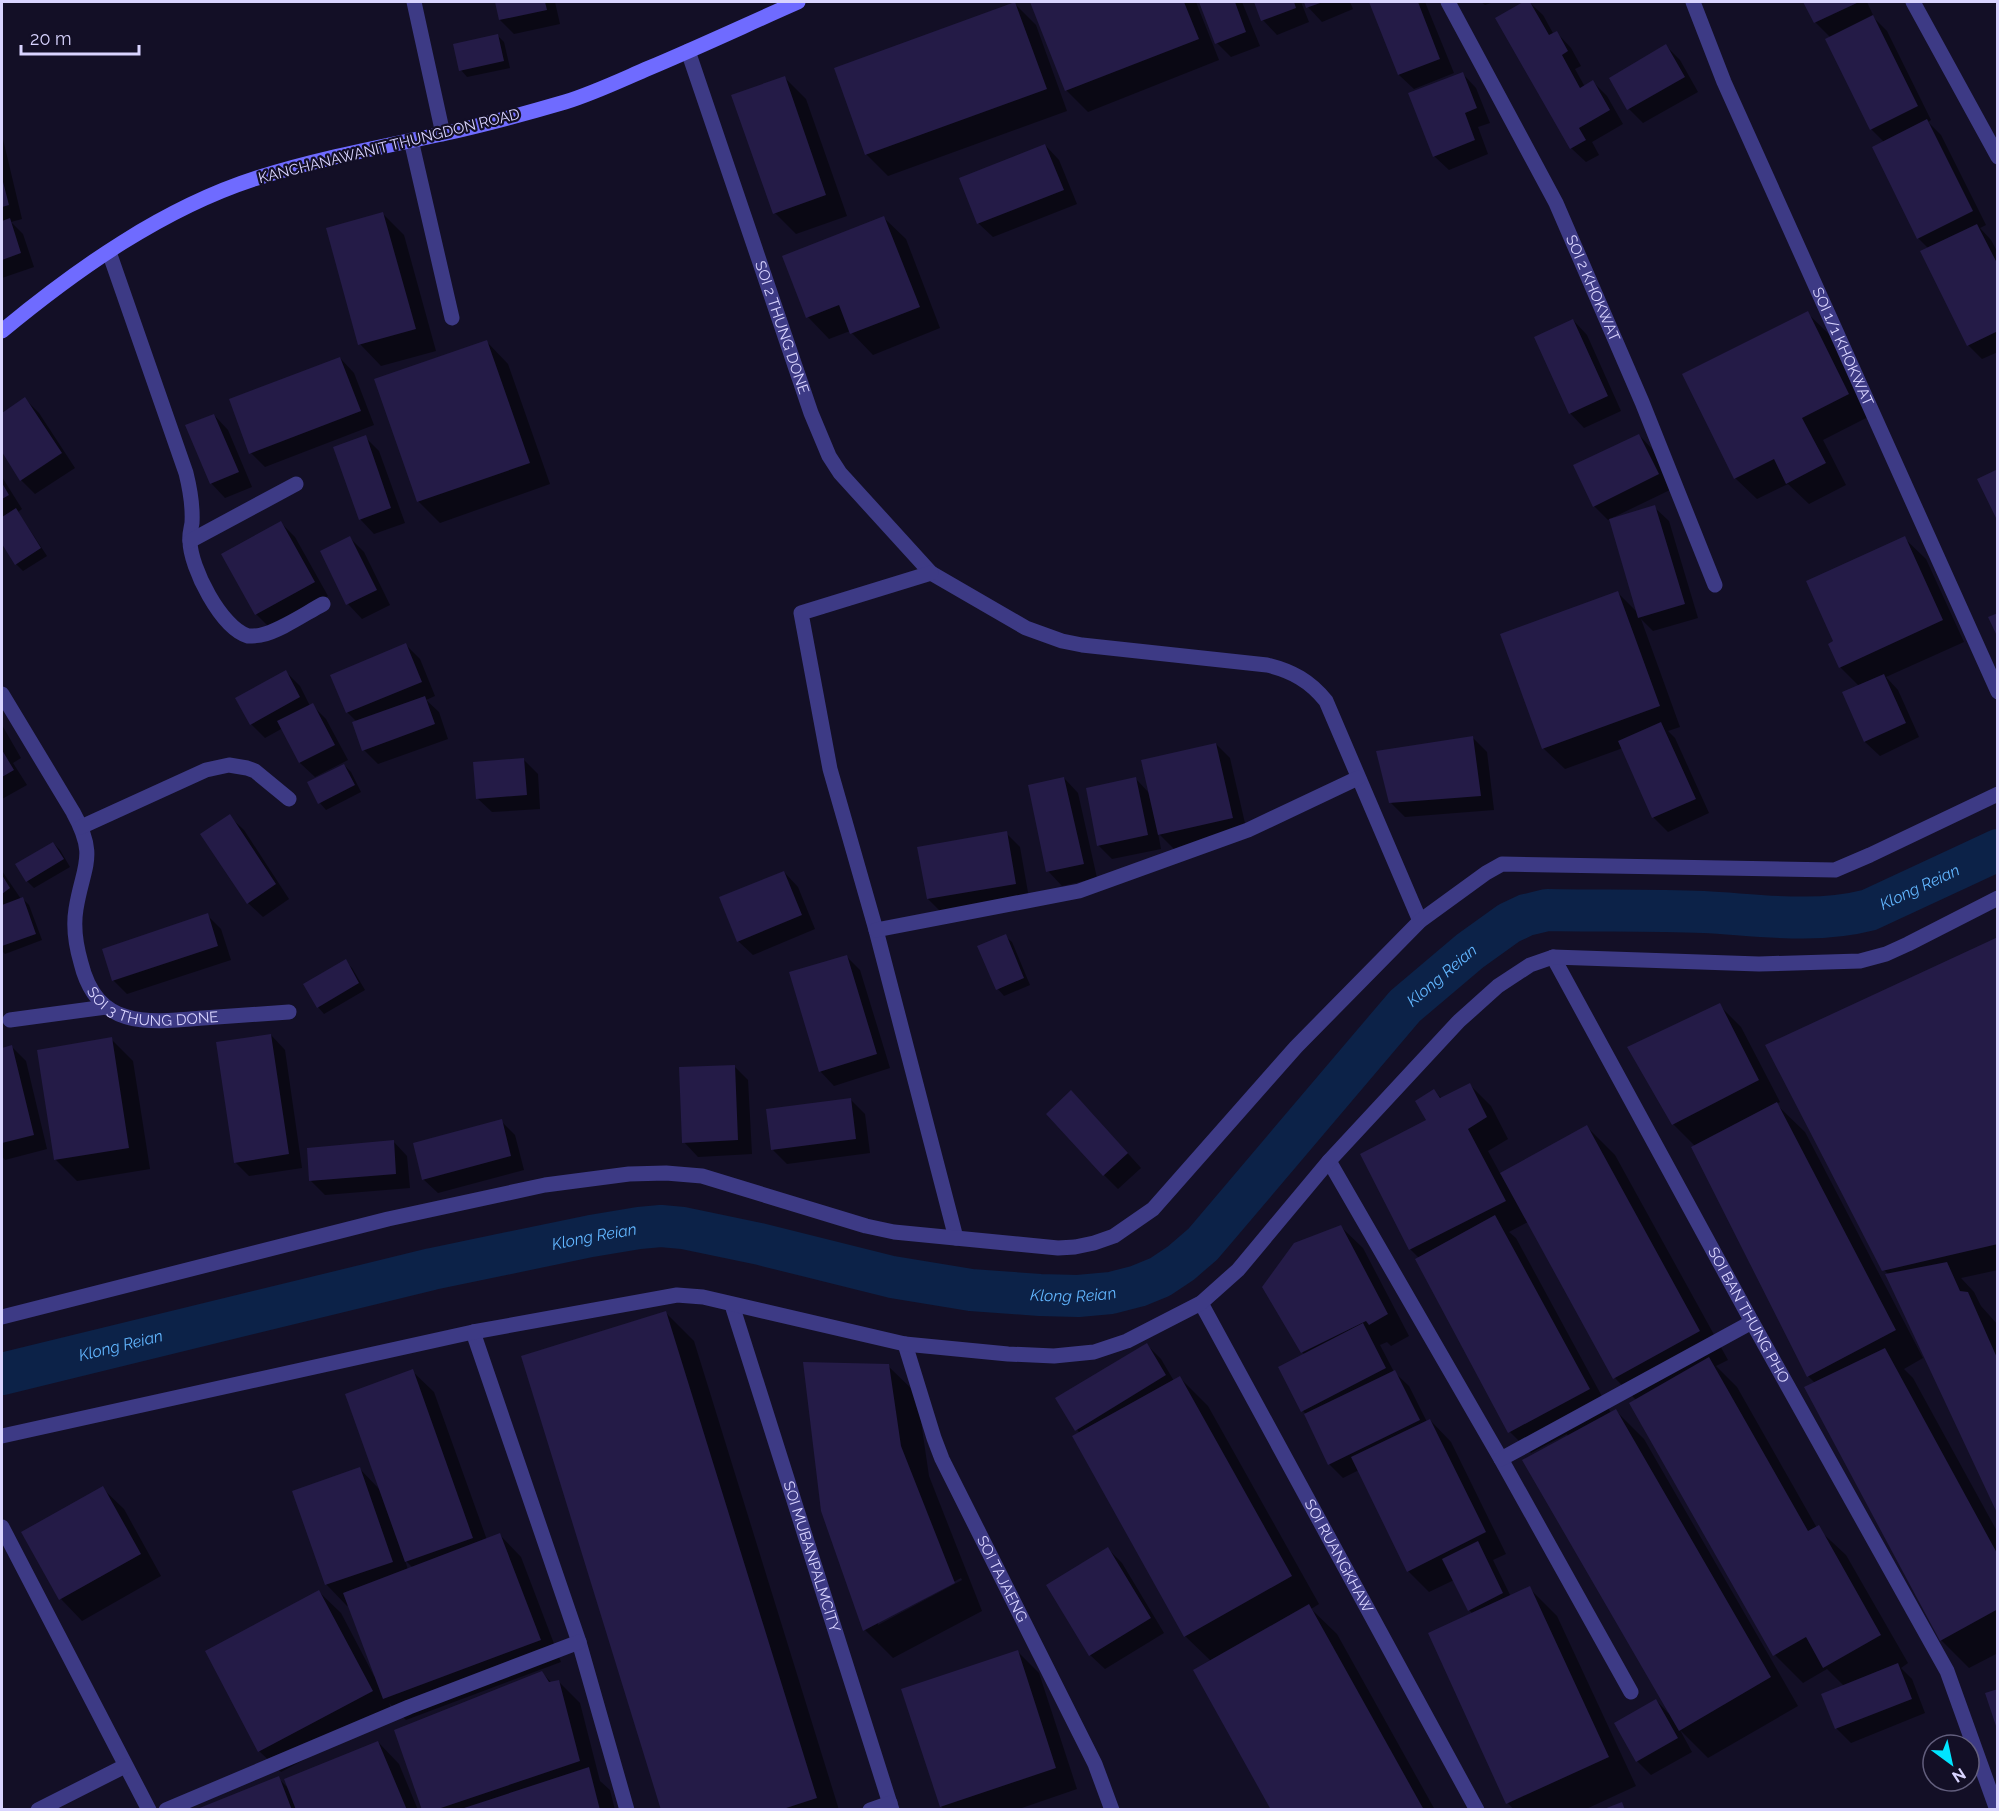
<svg xmlns="http://www.w3.org/2000/svg" width="1999" height="1811" font-family="Raleway,sans-serif">
<style>
.shadow{fill:#0007;fill-rule:evenodd}
.lines{fill:none;stroke-linecap:round;stroke-linejoin:round}
.canal{stroke:#0c2248;stroke-width:42}
.building{fill:#241b47}
.lane{stroke:#3d3a85;stroke-width:15}
.street{stroke:#3d3a85;stroke-width:15}
.secondary{stroke:#6f6bff;stroke-width:15}
.labels{text-anchor:middle;dominant-baseline:central;stroke-width:4.5;stroke-linejoin:round;paint-order:stroke}
.street-label{font-size:15px;fill:#d9d4ff;stroke:#130f26}
.water-label{font-size:16px;font-style:italic;fill:#62b6ff;stroke:#130f26}
</style>
<rect width="100%" height="100%" fill="#130f26"/>
<path class="shadow" d="M 496,2 L 555,2 L 560,24 L 514,34 L 500,20 Z
M 1032,2 L 1196,2 L 1219,60 L 1088,112 L 1066,90 Z
M 1200,2 L 1242,2 L 1260,46 L 1231,57 L 1217,43 Z
M 1255,2 L 1301,2 L 1309,22 L 1277,35 L 1263,20 Z
M 1305,2 L 1350,2 L 1353,9 L 1322,22 L 1308,7 Z
M 1371,2 L 1425,2 L 1454,73 L 1414,89 L 1399,75 Z
M 1481,2 L 1494,2 L 1485,5 Z
M 1526,2 L 1529,2 L 1543,15 L 1554,35 L 1557,33 L 1571,48 L 1581,66 L 1575,69 L 1585,87 L 1593,82 L 1607,96 L 1623,124 L 1592,142 L 1599,155 L 1586,162 L 1571,148 L 1497,18 Z
M 1805,2 L 1867,2 L 1873,15 L 1872,16 L 1887,31 L 1931,120 L 1928,122 L 1941,135 L 1986,225 L 1980,228 L 1991,240 L 1998,253 L 1998,352 L 1982,359 L 1968,345 L 1929,249 L 1918,238 L 1884,142 L 1871,129 L 1831,38 L 1815,22 Z
M 1015,4 L 1036,25 L 1067,111 L 888,176 L 866,154 Z
M 498,36 L 504,42 L 510,68 L 467,77 L 461,70 Z
M 1666,46 L 1680,60 L 1698,92 L 1643,123 L 1629,109 L 1611,78 Z
M 1462,73 L 1476,88 L 1490,123 L 1478,127 L 1488,154 L 1449,170 L 1434,156 Z
M 784,77 L 806,99 L 847,216 L 796,234 L 775,213 Z
M 2,135 L 22,219 L 11,222 L 23,234 L 34,267 L 2,278 Z
M 1045,145 L 1059,160 L 1077,204 L 993,237 L 978,223 Z
M 382,213 L 404,235 L 436,351 L 381,366 L 360,344 Z
M 884,218 L 906,239 L 940,328 L 873,355 L 850,331 L 829,339 L 808,317 L 784,257 Z
M 1807,313 L 1829,334 L 1870,416 L 1823,440 L 1846,485 L 1809,504 L 1788,484 L 1757,499 L 1735,478 Z
M 1573,320 L 1587,335 L 1621,411 L 1584,428 L 1570,413 Z
M 487,342 L 508,364 L 550,484 L 440,523 L 418,501 Z
M 340,358 L 354,373 L 374,425 L 265,467 L 251,453 Z
M 25,399 L 39,413 L 75,468 L 35,494 L 21,480 L 2,449 L 2,414 Z
M 214,415 L 228,430 L 252,487 L 225,498 L 211,483 Z
M 1639,435 L 1653,450 L 1672,489 L 1612,518 L 1613,520 L 1654,507 L 1669,521 L 1698,618 L 1653,631 L 1641,619 L 1680,727 L 1668,731 L 1675,738 L 1709,813 L 1668,832 L 1654,818 L 1623,748 L 1565,769 L 1543,748 L 1618,593 L 1638,613 L 1610,519 L 1608,520 L 1594,506 Z
M 365,437 L 379,451 L 405,523 L 374,534 L 360,519 Z
M 2,477 L 22,509 L 18,512 L 47,556 L 23,571 L 16,564 L 2,541 Z
M 281,523 L 295,537 L 328,596 L 270,628 L 256,614 Z
M 350,538 L 364,552 L 390,605 L 362,619 L 348,604 L 322,552 Z
M 1904,538 L 1926,559 L 1964,642 L 1886,677 L 1898,690 L 1919,737 L 1880,756 L 1865,742 L 1844,693 L 1859,686 L 1840,667 L 1835,642 Z
M 406,645 L 420,659 L 435,696 L 426,700 L 439,712 L 448,739 L 378,764 L 364,750 L 357,722 L 347,712 Z
M 285,671 L 300,686 L 310,706 L 312,705 L 326,719 L 348,760 L 315,777 L 300,763 L 283,728 L 265,738 L 251,724 Z
M 2,725 L 21,758 L 13,763 L 27,785 L 2,799 Z
M 1473,738 L 1487,752 L 1494,810 L 1405,817 L 1391,803 Z
M 1216,744 L 1230,758 L 1247,832 L 1174,849 L 1158,833 L 1161,849 L 1112,859 L 1098,845 L 1136,779 L 1150,794 Z
M 524,760 L 538,774 L 540,809 L 492,812 L 477,798 Z
M 344,765 L 351,772 L 361,792 L 326,810 L 320,803 Z
M 1064,778 L 1078,793 L 1097,878 L 1062,886 L 1048,871 Z
M 229,816 L 244,830 L 289,899 L 263,917 L 248,903 Z
M 1006,833 L 1020,847 L 1029,898 L 942,913 L 928,899 Z
M 53,843 L 60,850 L 70,867 L 34,888 L 27,881 Z
M 2,871 L 21,899 L 23,899 L 29,905 L 42,940 L 5,954 L 2,951 Z
M 784,872 L 798,887 L 815,929 L 753,955 L 738,941 Z
M 207,915 L 221,929 L 231,960 L 127,994 L 113,980 Z
M 1005,936 L 1012,942 L 1030,985 L 1004,996 L 998,989 L 979,947 Z
M 1998,939 L 1998,1270 L 1961,1278 L 1974,1292 L 1981,1306 L 1998,1325 L 1998,1512 L 1889,1275 L 1884,1270 Z
M 846,956 L 860,970 L 890,1068 L 834,1086 L 820,1071 Z
M 345,961 L 352,968 L 365,990 L 324,1014 L 318,1007 Z
M 1719,1005 L 1741,1027 L 1780,1102 L 1776,1104 L 1805,1132 L 1923,1358 L 1904,1369 L 1913,1378 L 1998,1533 L 1998,1653 L 1969,1668 L 1941,1640 L 1815,1383 L 1808,1376 L 1695,1146 L 1673,1124 Z
M 271,1035 L 285,1050 L 302,1168 L 249,1176 L 235,1162 Z
M 111,1039 L 133,1061 L 150,1169 L 77,1181 L 55,1159 Z
M 12,1047 L 26,1061 L 47,1149 L 5,1160 L 2,1156 L 2,1050 Z
M 734,1066 L 748,1080 L 752,1154 L 698,1157 L 684,1142 Z
M 1470,1085 L 1491,1106 L 1508,1139 L 1488,1151 L 1501,1175 L 1587,1127 L 1615,1155 L 1728,1360 L 1716,1366 L 1737,1387 L 1817,1528 L 1846,1555 L 1908,1663 L 1901,1668 L 1912,1679 L 1925,1713 L 1851,1743 L 1836,1728 L 1844,1686 L 1827,1669 L 1803,1683 L 1775,1655 L 1636,1400 L 1615,1378 L 1528,1222 L 1509,1232 L 1516,1238 L 1611,1413 L 1616,1411 L 1644,1439 L 1798,1706 L 1708,1758 L 1680,1730 L 1692,1752 L 1651,1775 L 1637,1761 L 1656,1700 L 1669,1714 L 1568,1437 L 1567,1434 L 1531,1453 L 1510,1432 L 1419,1258 L 1410,1249 L 1428,1121 L 1434,1090 L 1442,1099 Z
M 851,1100 L 865,1114 L 870,1153 L 787,1164 L 773,1150 Z
M 1085,1106 L 1141,1168 L 1118,1189 L 1104,1175 Z
M 501,1121 L 515,1135 L 524,1170 L 438,1193 L 423,1179 Z
M 393,1141 L 407,1156 L 410,1188 L 325,1195 L 311,1181 Z
M 1341,1227 L 1363,1248 L 1409,1336 L 1391,1346 L 1387,1342 L 1380,1345 L 1394,1372 L 1409,1386 L 1427,1422 L 1430,1420 L 1451,1442 L 1506,1554 L 1493,1560 L 1511,1597 L 1529,1588 L 1557,1616 L 1636,1786 L 1584,1810 L 1514,1810 L 1508,1803 L 1430,1634 L 1473,1614 L 1469,1610 L 1454,1580 L 1429,1592 L 1408,1571 L 1359,1470 L 1343,1478 L 1329,1464 L 1306,1414 L 1303,1411 L 1305,1355 L 1302,1352 Z
M 666,1313 L 694,1341 L 839,1810 L 662,1810 Z
M 1147,1345 L 1161,1359 L 1174,1381 L 1180,1378 L 1208,1406 L 1319,1604 L 1311,1609 L 1337,1634 L 1435,1810 L 1273,1810 L 1211,1661 L 1185,1636 L 1080,1434 L 1057,1399 Z
M 888,1366 L 917,1394 L 929,1476 L 982,1611 L 893,1658 L 865,1630 ZM 961,1578 L 962,1580 L 878,1625 L 878,1622 Z
M 412,1371 L 434,1392 L 487,1540 L 500,1535 L 521,1557 L 561,1662 L 406,1720 L 389,1703 L 393,1712 L 281,1772 L 259,1751 L 319,1592 L 341,1613 L 374,1676 L 376,1675 L 349,1605 L 347,1606 L 326,1584 L 360,1469 L 381,1491 ZM 405,1560 L 413,1568 L 408,1570 Z
M 102,1488 L 124,1509 L 161,1576 L 82,1621 L 61,1599 L 23,1532 Z
M 1108,1549 L 1122,1563 L 1164,1633 L 1105,1669 L 1090,1655 L 1048,1585 Z
M 1017,1651 L 1039,1673 L 1077,1789 L 1016,1810 L 944,1810 L 941,1806 Z
M 542,1673 L 552,1683 L 558,1681 L 580,1703 L 600,1781 L 610,1790 L 615,1810 L 423,1810 Z
M 378,1742 L 399,1764 L 418,1810 L 201,1810 L 278,1778 L 289,1789 Z"/>
<g class="lines">
<path class="canal" id="s1" d="M 2,1374 L 432,1269 L 591,1236 L 639,1228 L 661,1226 L 683,1228 L 760,1244 L 892,1277 L 971,1290 L 1040,1295 L 1078,1296 L 1111,1293 L 1138,1286 L 1160,1277 L 1181,1263 L 1203,1244 L 1405,1006 L 1470,951 L 1509,923 L 1526,915 L 1547,910 C 1599,911 1651,910 1704,912 C 1759,915 1815,924 1869,910 L 1998,850"/>
</g>
<path class="building" d="M 495,2 L 545,2 L 547,10 L 499,20 Z
M 1015,2 L 1047,89 L 865,155 L 834,68 Z
M 1030,2 L 1184,2 L 1199,39 L 1065,91 Z
M 1199,2 L 1235,2 L 1246,32 L 1215,44 Z
M 1254,2 L 1294,2 L 1296,8 L 1261,21 Z
M 1304,2 L 1323,2 L 1306,8 Z
M 1369,2 L 1418,2 L 1440,59 L 1398,75 Z
M 1523,2 L 1530,2 L 1549,35 L 1557,31 L 1568,51 L 1562,55 L 1580,88 L 1593,80 L 1610,110 L 1579,128 L 1586,140 L 1570,149 L 1495,18 Z
M 1803,2 L 1859,2 L 1814,23 Z
M 1873,15 L 1918,106 L 1870,130 L 1825,39 Z
M 498,34 L 504,61 L 459,71 L 453,44 Z
M 1666,44 L 1685,77 L 1627,110 L 1609,78 Z
M 1463,72 L 1477,108 L 1465,113 L 1475,140 L 1433,157 L 1408,93 Z
M 785,76 L 826,195 L 773,214 L 731,95 Z
M 1927,119 L 1973,211 L 1917,239 L 1872,147 Z
M 1045,144 L 1064,190 L 977,224 L 959,178 Z
M 2,178 L 9,205 L 2,207 Z
M 383,212 L 416,329 L 358,345 L 326,228 Z
M 884,216 L 920,307 L 850,334 L 839,305 L 806,318 L 782,256 Z
M 10,218 L 21,253 L 2,260 L 2,221 Z
M 1977,224 L 1998,265 L 1998,331 L 1967,346 L 1920,251 Z
M 1808,311 L 1849,394 L 1802,418 L 1826,463 L 1786,484 L 1774,459 L 1734,479 L 1682,374 Z
M 1573,319 L 1608,396 L 1569,414 L 1534,337 Z
M 487,340 L 530,463 L 417,502 L 374,379 Z
M 340,357 L 361,411 L 249,454 L 229,399 Z
M 25,397 L 62,453 L 20,481 L 2,452 L 2,413 Z
M 214,414 L 239,472 L 210,484 L 185,425 Z
M 1639,434 L 1659,474 L 1593,507 L 1573,465 Z
M 366,435 L 391,508 L 359,520 L 333,447 Z
M 1998,469 L 1998,522 L 1977,479 Z
M 2,483 L 9,495 L 2,499 Z
M 1655,505 L 1685,604 L 1638,618 L 1609,519 Z
M 16,508 L 41,548 L 15,565 L 2,544 L 2,517 Z
M 281,521 L 315,582 L 255,615 L 221,554 Z
M 350,536 L 377,590 L 346,605 L 320,551 Z
M 1905,536 L 1943,620 L 1839,668 L 1828,644 L 1833,641 L 1806,581 Z
M 1618,591 L 1660,706 L 1542,749 L 1500,634 Z
M 1998,613 L 1998,638 L 1988,617 Z
M 406,643 L 422,682 L 346,713 L 330,675 Z
M 286,670 L 300,697 L 250,725 L 235,698 Z
M 1884,674 L 1906,723 L 1864,742 L 1842,692 Z
M 425,696 L 435,724 L 362,751 L 352,722 Z
M 313,703 L 335,745 L 299,763 L 277,721 Z
M 1661,722 L 1696,799 L 1652,818 L 1618,741 Z
M 1473,736 L 1481,796 L 1389,803 L 1376,751 Z
M 1216,743 L 1233,818 L 1158,835 L 1141,760 Z
M 2,750 L 14,770 L 2,777 Z
M 524,758 L 527,795 L 476,799 L 473,762 Z
M 344,764 L 355,785 L 318,804 L 307,782 Z
M 1064,777 L 1084,864 L 1046,872 L 1028,785 Z
M 1136,777 L 1148,835 L 1097,846 L 1086,788 Z
M 230,814 L 276,884 L 247,904 L 200,834 Z
M 1007,831 L 1016,884 L 927,899 L 917,847 Z
M 53,842 L 64,859 L 26,882 L 15,864 Z
M 784,871 L 802,915 L 737,942 L 719,897 Z
M 2,875 L 10,888 L 2,894 Z
M 23,897 L 36,934 L 2,946 L 2,905 Z
M 208,913 L 218,946 L 112,981 L 102,949 Z
M 1006,934 L 1024,978 L 996,990 L 977,946 Z
M 1998,937 L 1998,1244 L 1882,1271 L 1765,1045 Z
M 847,955 L 877,1054 L 819,1072 L 789,972 Z
M 346,959 L 359,983 L 317,1008 L 303,984 Z
M 1720,1003 L 1759,1080 L 1672,1125 L 1627,1047 Z
M 271,1034 L 289,1154 L 234,1163 L 216,1042 Z
M 112,1037 L 129,1148 L 54,1160 L 37,1050 Z
M 12,1045 L 34,1135 L 2,1143 L 2,1048 Z
M 735,1065 L 738,1140 L 682,1143 L 679,1067 Z
M 1470,1083 L 1487,1117 L 1468,1129 L 1506,1201 L 1409,1250 L 1360,1154 L 1426,1120 L 1415,1101 L 1434,1089 L 1440,1098 Z
M 1071,1090 L 1128,1153 L 1103,1176 L 1046,1114 Z
M 851,1098 L 856,1139 L 771,1150 L 766,1109 Z
M 1777,1102 L 1896,1330 L 1807,1377 L 1691,1147 Z
M 502,1119 L 511,1156 L 422,1180 L 413,1143 Z
M 1587,1125 L 1700,1331 L 1613,1379 L 1500,1173 Z
M 394,1140 L 396,1174 L 309,1181 L 307,1148 Z
M 1495,1215 L 1590,1389 L 1508,1433 L 1415,1259 Z
M 1341,1225 L 1388,1314 L 1369,1325 L 1366,1321 L 1301,1353 L 1262,1287 L 1294,1243 Z
M 1947,1262 L 1960,1291 L 1968,1292 L 1998,1360 L 1998,1515 L 1885,1274 Z
M 666,1311 L 817,1798 L 780,1810 L 661,1810 L 521,1356 Z
M 1363,1323 L 1386,1368 L 1301,1412 L 1278,1367 Z
M 1147,1343 L 1166,1375 L 1075,1431 L 1055,1398 Z
M 1885,1348 L 1998,1555 L 1998,1609 L 1940,1641 L 1804,1387 Z
M 1709,1357 L 1808,1531 L 1819,1525 L 1881,1635 L 1823,1668 L 1806,1637 L 1773,1656 L 1629,1403 Z
M 803,1362 L 889,1364 L 901,1446 L 955,1583 L 863,1631 L 821,1511 Z
M 413,1369 L 473,1538 L 405,1562 L 345,1394 Z
M 1395,1370 L 1420,1420 L 1328,1465 L 1304,1414 Z
M 1180,1376 L 1292,1576 L 1184,1637 L 1072,1436 Z
M 1616,1409 L 1771,1677 L 1679,1731 L 1522,1460 Z
M 1430,1419 L 1486,1532 L 1407,1572 L 1351,1457 Z
M 360,1467 L 393,1562 L 325,1585 L 292,1491 Z
M 103,1486 L 141,1554 L 59,1600 L 21,1532 Z
M 500,1533 L 541,1640 L 383,1699 L 343,1593 Z
M 1478,1541 L 1503,1593 L 1468,1611 L 1442,1559 Z
M 1108,1547 L 1151,1618 L 1089,1656 L 1046,1585 Z
M 1530,1586 L 1609,1757 L 1506,1804 L 1428,1633 Z
M 319,1590 L 373,1691 L 258,1752 L 205,1651 Z
M 1309,1604 L 1424,1810 L 1271,1810 L 1193,1670 Z
M 1018,1650 L 1056,1768 L 940,1807 L 901,1689 Z
M 1898,1663 L 1912,1699 L 1835,1729 L 1821,1694 Z
M 542,1671 L 549,1682 L 559,1680 L 580,1761 L 435,1810 L 422,1810 L 394,1730 Z
M 1998,1689 L 1998,1729 L 1997,1729 L 1985,1693 Z
M 1656,1699 L 1678,1738 L 1636,1762 L 1614,1723 Z
M 378,1741 L 407,1810 L 296,1810 L 284,1779 Z
M 589,1767 L 600,1810 L 461,1810 L 461,1809 Z
M 279,1776 L 292,1810 L 197,1810 L 197,1809 Z
M 1622,1802 L 1625,1810 L 1604,1810 L 1604,1809 Z"/>
<g class="lines">
<path class="lane" d="M 411,140 L 452,318"/>
<g class="street">
<path d="M 414,2 L 443,134"/>
<path id="s2" d="M 1448,2 L 1556,203 L 1642,402 L 1715,585"/>
<path id="s3" d="M 1693,2 L 1724,82 L 1998,692"/>
<path d="M 1913,2 L 1998,157"/>
<path id="s4" d="M 688,51 L 811,413 L 829,456 L 840,473 L 931,573 L 1026,628 L 1062,641 L 1082,645 L 1267,665 C 1292,671 1310,681 1326,701 L 1420,921"/>
<path d="M 109,252 L 186,473 C 190,489 193,505 192,523 C 191,529 189,535 190,541 C 190,567 221,628 248,636 C 251,636 258,636 261,635 C 280,631 306,613 323,604"/>
<path d="M 190,541 L 296,484"/>
<path d="M 931,573 L 801,613 L 830,769 L 876,930 L 956,1238"/>
<path id="s5" d="M 2,694 L 73,812 C 98,857 83,865 76,909 C 73,927 76,946 81,963 C 97,1029 148,1023 203,1018 C 231,1016 260,1014 289,1012"/>
<path d="M 81,827 L 206,770 L 229,765 L 247,768 L 255,771 L 289,799"/>
<path d="M 876,930 L 1079,891 L 1248,830 L 1358,778"/>
<path id="s6" d="M 1553,957 L 1752,1322 L 1947,1671 L 1997,1810"/>
<path d="M 10,1020 L 106,1007"/>
<path d="M 1329,1161 L 1501,1459 L 1631,1692"/>
<path id="s7" d="M 1201,1303 L 1477,1810"/>
<path id="s8" d="M 732,1305 L 892,1810"/>
<path d="M 2,1317 L 388,1219 L 545,1185 L 629,1174 L 666,1173 L 702,1176 L 866,1226 L 894,1232 L 1058,1248 L 1075,1247 L 1094,1243 L 1114,1236 L 1153,1209 L 1296,1047 L 1420,921 L 1486,873 L 1502,864 L 1835,870 L 1870,855 L 1998,794"/>
<path d="M 473,1332 L 579,1642 L 627,1810"/>
<path id="s9" d="M 905,1344 L 934,1438 L 942,1459 L 1095,1764 L 1112,1810"/>
<path d="M 2,1436 L 473,1332 L 677,1295 L 703,1297 L 905,1344 L 1008,1354 L 1054,1356 L 1094,1352 L 1127,1341 L 1201,1303 L 1238,1270 L 1329,1161 L 1459,1021 L 1498,986 L 1530,965 L 1553,957 L 1759,964 L 1860,961 L 1886,954 L 1908,944 L 1998,898"/>
<path d="M 1501,1459 L 1752,1322"/>
<path d="M 2,1527 L 149,1810"/>
<path d="M 38,1810 L 125,1766"/>
<path d="M 166,1810 L 409,1707 L 579,1642"/>
<path d="M 870,1810 L 890,1803"/>
</g>
<path class="secondary" d="M 2,331 C 77,269 163,208 257,178 C 317,159 380,147 442,134 C 483,125 524,114 565,102 C 594,93 621,80 649,68 C 699,47 748,24 798,2"/>
</g>
<g class="labels">
<g class="street-label">
<text transform="translate(389 146) rotate(-14)">KANCHANAWANIT THUNGDON ROAD</text>
<text stroke="none"><textPath href="#s2" startOffset="321">SOI 2 KHOKWAT</textPath></text>
<text stroke="none"><textPath href="#s4" startOffset="292">SOI 2 THUNG DONE</textPath></text>
<text stroke="none"><textPath href="#s3" startOffset="376">SOI 1/1 KHOKWAT</textPath></text>
<text stroke="none"><textPath href="#s5" startOffset="390">SOI 3 THUNG DONE</textPath></text>
<text stroke="none"><textPath href="#s6" startOffset="408">SOI BAN THUNG PHO</textPath></text>
<text stroke="none"><textPath href="#s7" startOffset="288">SOI RUANGKHAW</textPath></text>
<text stroke="none"><textPath href="#s8" startOffset="264">SOI MUBANPALMCITY</textPath></text>
<text stroke="none"><textPath href="#s9" startOffset="255">SOI TAJAENG</textPath></text>
</g>
<g class="water-label">
<text stroke="none"><textPath href="#s1" startOffset="2103">Klong Reian</textPath></text>
<text stroke="none"><textPath href="#s1" startOffset="1599">Klong Reian</textPath></text>
<text stroke="none"><textPath href="#s1" startOffset="608">Klong Reian</textPath></text>
<text stroke="none"><textPath href="#s1" startOffset="1095">Klong Reian</textPath></text>
<text stroke="none"><textPath href="#s1" startOffset="122">Klong Reian</textPath></text>
</g>
</g>
<rect width="1999" height="1811" fill="none" stroke="#d9d4ff" stroke-width="6"/>
<g transform="translate(1951 1763) rotate(147)"><circle r="28" fill="#130f26" stroke="#625e7d" stroke-width="1.5"/>
<path d="M0-4.5L10 22L0 15L-10 22Z" fill="#00e5ff"/>
<text y="-9" font-size="16" font-weight="bold" text-anchor="middle" fill="#d9d4ff">N</text>
</g>
<path d="M21 45v9h118v-9" fill="none" stroke="#d9d4ff" stroke-width="3"/>
<text x="30" y="45" font-size="18" fill="#d9d4ff" stroke="#130f26" stroke-width="4.5" paint-order="stroke">20 m</text>
</svg>
